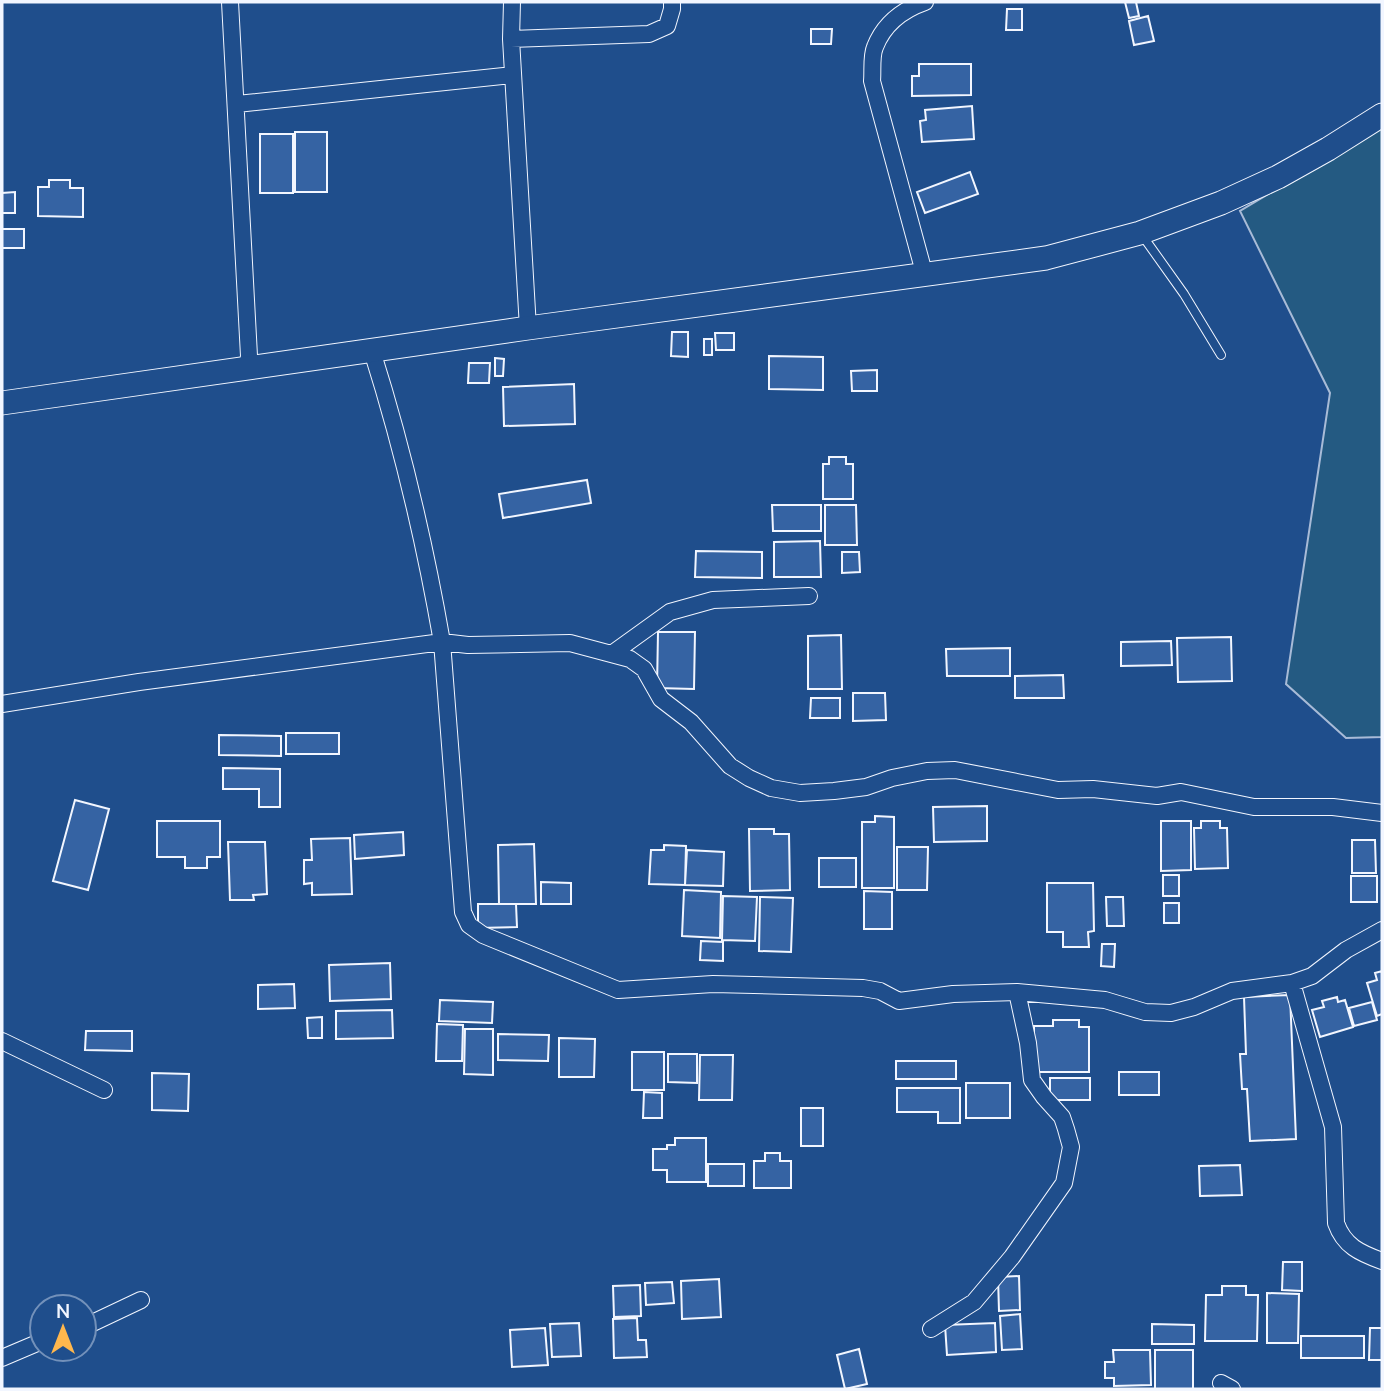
<svg xmlns="http://www.w3.org/2000/svg" width="1384" height="1391" font-family="'Nunito Sans',sans-serif">
<style>
.green{fill:#245a82;stroke:#a8bbd7;stroke-width:2}
.building{fill:#3563a3;stroke:#f2f6ff;stroke-width:2}
.lines{fill:none;stroke-linecap:round;stroke-linejoin:round}
.service-casing{stroke:#f2f6ff;stroke-width:10}
.minor-casing{stroke:#f2f6ff;stroke-width:18}
.secondary-casing{stroke:#f2f6ff;stroke-width:25}
.service{stroke:#1f4e8c;stroke-width:8}
.minor{stroke:#1f4e8c;stroke-width:16}
.secondary{stroke:#1f4e8c;stroke-width:23}
</style>
<rect width="100%" height="100%" fill="#1f4e8c"/>
<path class="green" d="M 1382,126 L 1382,737 L 1346,738 L 1286,684 L 1330,393 L 1240,211 Z"/>
<path class="building" d="M 1125,2 L 1136,2 L 1139,16 L 1129,18 Z
M 1007,9 L 1022,9 L 1022,30 L 1006,30 Z
M 1148,16 L 1154,41 L 1134,45 L 1129,21 Z
M 811,29 L 832,29 L 831,44 L 811,44 Z
M 919,64 L 971,64 L 971,95 L 912,96 L 912,76 L 919,76 Z
M 972,106 L 974,139 L 922,142 L 920,121 L 926,120 L 925,110 Z
M 295,132 L 327,132 L 327,192 L 295,192 Z
M 260,134 L 293,134 L 293,193 L 260,193 Z
M 970,172 L 978,194 L 925,213 L 917,192 Z
M 49,180 L 70,180 L 70,188 L 83,188 L 83,217 L 38,216 L 38,187 L 49,187 Z
M 15,192 L 15,213 L 2,213 L 2,193 Z
M 2,229 L 24,229 L 24,248 L 2,248 Z
M 672,332 L 688,332 L 688,357 L 671,356 Z
M 715,333 L 734,333 L 734,350 L 716,350 Z
M 704,339 L 712,339 L 712,355 L 704,355 Z
M 769,356 L 823,357 L 823,390 L 769,389 Z
M 495,358 L 504,359 L 503,376 L 495,376 Z
M 469,363 L 490,363 L 489,383 L 468,383 Z
M 877,370 L 877,391 L 852,391 L 851,371 Z
M 574,384 L 575,424 L 504,426 L 503,387 Z
M 829,457 L 846,457 L 846,464 L 853,464 L 853,499 L 823,499 L 823,464 L 829,464 Z
M 587,480 L 591,503 L 503,518 L 499,494 Z
M 772,505 L 821,505 L 821,531 L 773,531 Z
M 825,505 L 856,505 L 857,545 L 825,545 Z
M 820,541 L 821,577 L 774,577 L 774,542 Z
M 696,551 L 762,552 L 762,578 L 695,577 Z
M 842,552 L 859,552 L 860,572 L 842,573 Z
M 658,632 L 695,632 L 694,689 L 657,688 Z
M 841,635 L 842,689 L 808,689 L 808,636 Z
M 1231,637 L 1232,681 L 1178,682 L 1177,638 Z
M 1171,641 L 1172,665 L 1121,666 L 1121,642 Z
M 1010,648 L 1010,676 L 947,676 L 946,649 Z
M 1063,675 L 1064,698 L 1015,698 L 1015,676 Z
M 853,693 L 885,693 L 886,720 L 853,721 Z
M 811,698 L 840,698 L 840,718 L 810,718 Z
M 286,733 L 339,733 L 339,754 L 286,754 Z
M 219,735 L 281,736 L 281,756 L 219,755 Z
M 223,768 L 280,769 L 280,807 L 259,807 L 259,789 L 223,789 Z
M 75,800 L 109,809 L 88,890 L 53,881 Z
M 987,806 L 987,841 L 934,842 L 933,807 Z
M 875,816 L 894,817 L 894,888 L 862,888 L 862,822 L 875,822 Z
M 157,821 L 220,821 L 220,857 L 207,857 L 207,868 L 185,868 L 185,857 L 157,857 Z
M 1161,821 L 1191,821 L 1191,870 L 1161,871 Z
M 1201,821 L 1220,821 L 1220,828 L 1227,828 L 1228,868 L 1195,869 L 1194,828 L 1201,828 Z
M 749,829 L 774,829 L 774,834 L 789,834 L 790,890 L 750,891 Z
M 403,832 L 404,855 L 355,859 L 354,835 Z
M 350,838 L 352,894 L 312,895 L 312,883 L 304,884 L 304,860 L 312,860 L 311,839 Z
M 1352,840 L 1375,840 L 1376,873 L 1352,873 Z
M 228,842 L 265,842 L 267,894 L 253,895 L 254,900 L 230,900 Z
M 534,844 L 536,904 L 499,904 L 498,845 Z
M 664,845 L 686,846 L 685,885 L 649,884 L 651,850 L 664,850 Z
M 897,847 L 928,847 L 927,890 L 897,890 Z
M 687,850 L 724,852 L 723,886 L 685,885 Z
M 819,858 L 856,858 L 856,887 L 819,887 Z
M 1163,875 L 1179,875 L 1179,896 L 1163,896 Z
M 1351,876 L 1377,876 L 1377,902 L 1351,902 Z
M 541,882 L 571,883 L 571,904 L 541,904 Z
M 1047,883 L 1093,883 L 1094,931 L 1088,932 L 1089,947 L 1063,947 L 1063,932 L 1047,932 Z
M 684,890 L 721,892 L 720,938 L 682,936 Z
M 864,891 L 892,892 L 892,929 L 864,929 Z
M 723,896 L 757,897 L 755,941 L 722,940 Z
M 760,897 L 793,898 L 791,952 L 759,951 Z
M 1106,897 L 1123,897 L 1124,926 L 1107,926 Z
M 1164,903 L 1179,903 L 1179,923 L 1164,923 Z
M 478,904 L 516,904 L 517,927 L 478,928 Z
M 701,941 L 723,942 L 723,961 L 700,960 Z
M 1102,944 L 1115,944 L 1114,967 L 1101,966 Z
M 390,963 L 391,999 L 330,1001 L 329,965 Z
M 1382,971 L 1382,1014 L 1377,1016 L 1367,983 L 1377,980 L 1375,973 Z
M 294,984 L 295,1008 L 258,1009 L 258,985 Z
M 1290,995 L 1296,1139 L 1250,1141 L 1247,1089 L 1242,1089 L 1240,1054 L 1246,1054 L 1244,997 Z
M 1337,997 L 1338,1002 L 1345,1000 L 1353,1027 L 1320,1037 L 1312,1010 L 1324,1007 L 1322,1001 Z
M 440,1000 L 493,1002 L 492,1023 L 439,1021 Z
M 1372,1002 L 1377,1020 L 1354,1026 L 1349,1008 Z
M 392,1010 L 393,1038 L 336,1039 L 336,1011 Z
M 322,1017 L 322,1038 L 308,1038 L 307,1018 Z
M 1053,1020 L 1079,1020 L 1079,1027 L 1089,1027 L 1089,1072 L 1034,1072 L 1034,1026 L 1053,1026 Z
M 437,1024 L 463,1025 L 462,1061 L 436,1061 Z
M 465,1029 L 493,1029 L 493,1075 L 464,1074 Z
M 86,1031 L 132,1031 L 132,1051 L 85,1050 Z
M 498,1034 L 549,1035 L 548,1061 L 498,1060 Z
M 559,1038 L 595,1039 L 594,1077 L 559,1077 Z
M 632,1052 L 664,1052 L 664,1090 L 632,1090 Z
M 668,1054 L 697,1054 L 697,1083 L 668,1082 Z
M 700,1055 L 733,1055 L 732,1100 L 699,1100 Z
M 896,1061 L 956,1061 L 956,1079 L 896,1079 Z
M 1119,1072 L 1159,1072 L 1159,1095 L 1119,1095 Z
M 152,1073 L 189,1074 L 188,1111 L 152,1110 Z
M 1050,1078 L 1090,1078 L 1090,1100 L 1050,1100 Z
M 966,1083 L 1010,1083 L 1010,1118 L 966,1118 Z
M 897,1088 L 960,1088 L 960,1123 L 938,1123 L 938,1112 L 897,1112 Z
M 644,1092 L 662,1093 L 662,1118 L 643,1118 Z
M 801,1108 L 823,1108 L 823,1146 L 801,1146 Z
M 675,1138 L 706,1138 L 706,1182 L 667,1182 L 667,1170 L 653,1170 L 653,1149 L 667,1149 L 667,1145 L 675,1145 Z
M 765,1153 L 780,1153 L 780,1161 L 791,1161 L 791,1188 L 754,1188 L 754,1161 L 765,1161 Z
M 708,1164 L 744,1164 L 744,1186 L 708,1186 Z
M 1240,1165 L 1242,1195 L 1200,1196 L 1199,1166 Z
M 1283,1262 L 1302,1262 L 1302,1291 L 1282,1290 Z
M 1019,1276 L 1020,1310 L 999,1311 L 998,1277 Z
M 719,1279 L 721,1317 L 682,1319 L 681,1281 Z
M 672,1282 L 674,1303 L 646,1305 L 645,1283 Z
M 640,1285 L 641,1316 L 614,1317 L 613,1286 Z
M 1222,1286 L 1246,1286 L 1246,1295 L 1258,1295 L 1257,1341 L 1205,1341 L 1206,1295 L 1222,1295 Z
M 1267,1293 L 1299,1294 L 1298,1343 L 1267,1343 Z
M 1020,1314 L 1022,1349 L 1002,1350 L 1000,1316 Z
M 637,1318 L 638,1340 L 646,1340 L 647,1357 L 614,1358 L 613,1319 Z
M 579,1323 L 581,1356 L 552,1357 L 550,1324 Z
M 995,1323 L 996,1352 L 947,1355 L 945,1325 Z
M 1152,1324 L 1194,1325 L 1194,1344 L 1152,1344 Z
M 545,1328 L 548,1365 L 512,1367 L 510,1330 Z
M 1370,1328 L 1382,1328 L 1382,1360 L 1369,1360 Z
M 1301,1336 L 1364,1336 L 1364,1358 L 1301,1358 Z
M 859,1349 L 867,1384 L 845,1389 L 837,1355 Z
M 1113,1350 L 1150,1350 L 1151,1385 L 1114,1386 L 1114,1378 L 1105,1378 L 1105,1362 L 1114,1362 Z
M 1155,1350 L 1193,1350 L 1193,1389 L 1155,1389 Z"/>
<g class="lines">
<defs>
<path id="service" d="M 1142,235 L 1184,294 L 1221,355"/>
<path id="minor" d="M 230,2 L 249,356 L 247,369
M 512,2 L 511,39 L 528,328
M 925,2 C 902,10 884,24 875,47 C 871,56 873,71 872,81 L 925,276
M 511,39 L 649,34 L 667,26 L 672,9 L 672,2
M 237,104 L 513,75
M 372,351 C 402,446 425,544 442,642 L 468,645 L 570,643 L 630,659 L 644,669 L 661,699 L 691,722 L 730,766 L 749,778 L 771,788 L 800,793 L 834,791 L 866,787 L 892,778 L 927,771 L 955,770 L 1058,790 L 1093,789 L 1157,796 L 1181,792 L 1254,807 L 1333,807 L 1382,813
M 613,653 L 670,612 L 713,600 L 809,596
M 2,704 L 139,682 L 442,642 L 463,912 L 469,925 L 483,935 L 618,990 L 713,984 L 863,988 L 880,991 L 899,1001 L 953,994 L 1017,992 L 1105,1000 L 1145,1012 L 1171,1013 L 1194,1007 L 1232,991 L 1292,983 L 1312,976 L 1346,950 L 1382,930
M 1292,983 L 1333,1127 L 1336,1223 C 1344,1246 1360,1253 1382,1261
M 2,1041 L 104,1090
M 84,1327 L 141,1300
M 931,1329 L 974,1302 L 1012,1257 L 1064,1183 L 1071,1147 L 1066,1129 L 1062,1117 L 1044,1097 L 1032,1080 L 1028,1043 L 1017,992
M 2,1358 L 42,1341
M 1221,1383 L 1232,1389"/>
<path id="secondary" d="M 2,403 L 528,328 L 1046,258 L 1140,233 L 1221,203 L 1278,177 L 1328,149 L 1382,115"/>
</defs>
<use href="#service" class="service-casing"/>
<use href="#minor" class="minor-casing"/>
<use href="#secondary" class="secondary-casing"/>
<use href="#service" class="service"/>
<use href="#minor" class="minor"/>
<use href="#secondary" class="secondary"/>
</g>
<rect width="1384" height="1391" fill="none" stroke="#f2f6ff" stroke-width="7"/>
<g transform="translate(63 1328)"><circle r="33" fill="#1f4e8c" stroke="#7391ba" stroke-width="2"/>
<path d="M0-5L12 26L0 18L-12 26Z" fill="#ffb74d"/>
<text y="-10" font-size="19" font-weight="bold" text-anchor="middle" fill="#f2f6ff">N</text>
</g>
</svg>
